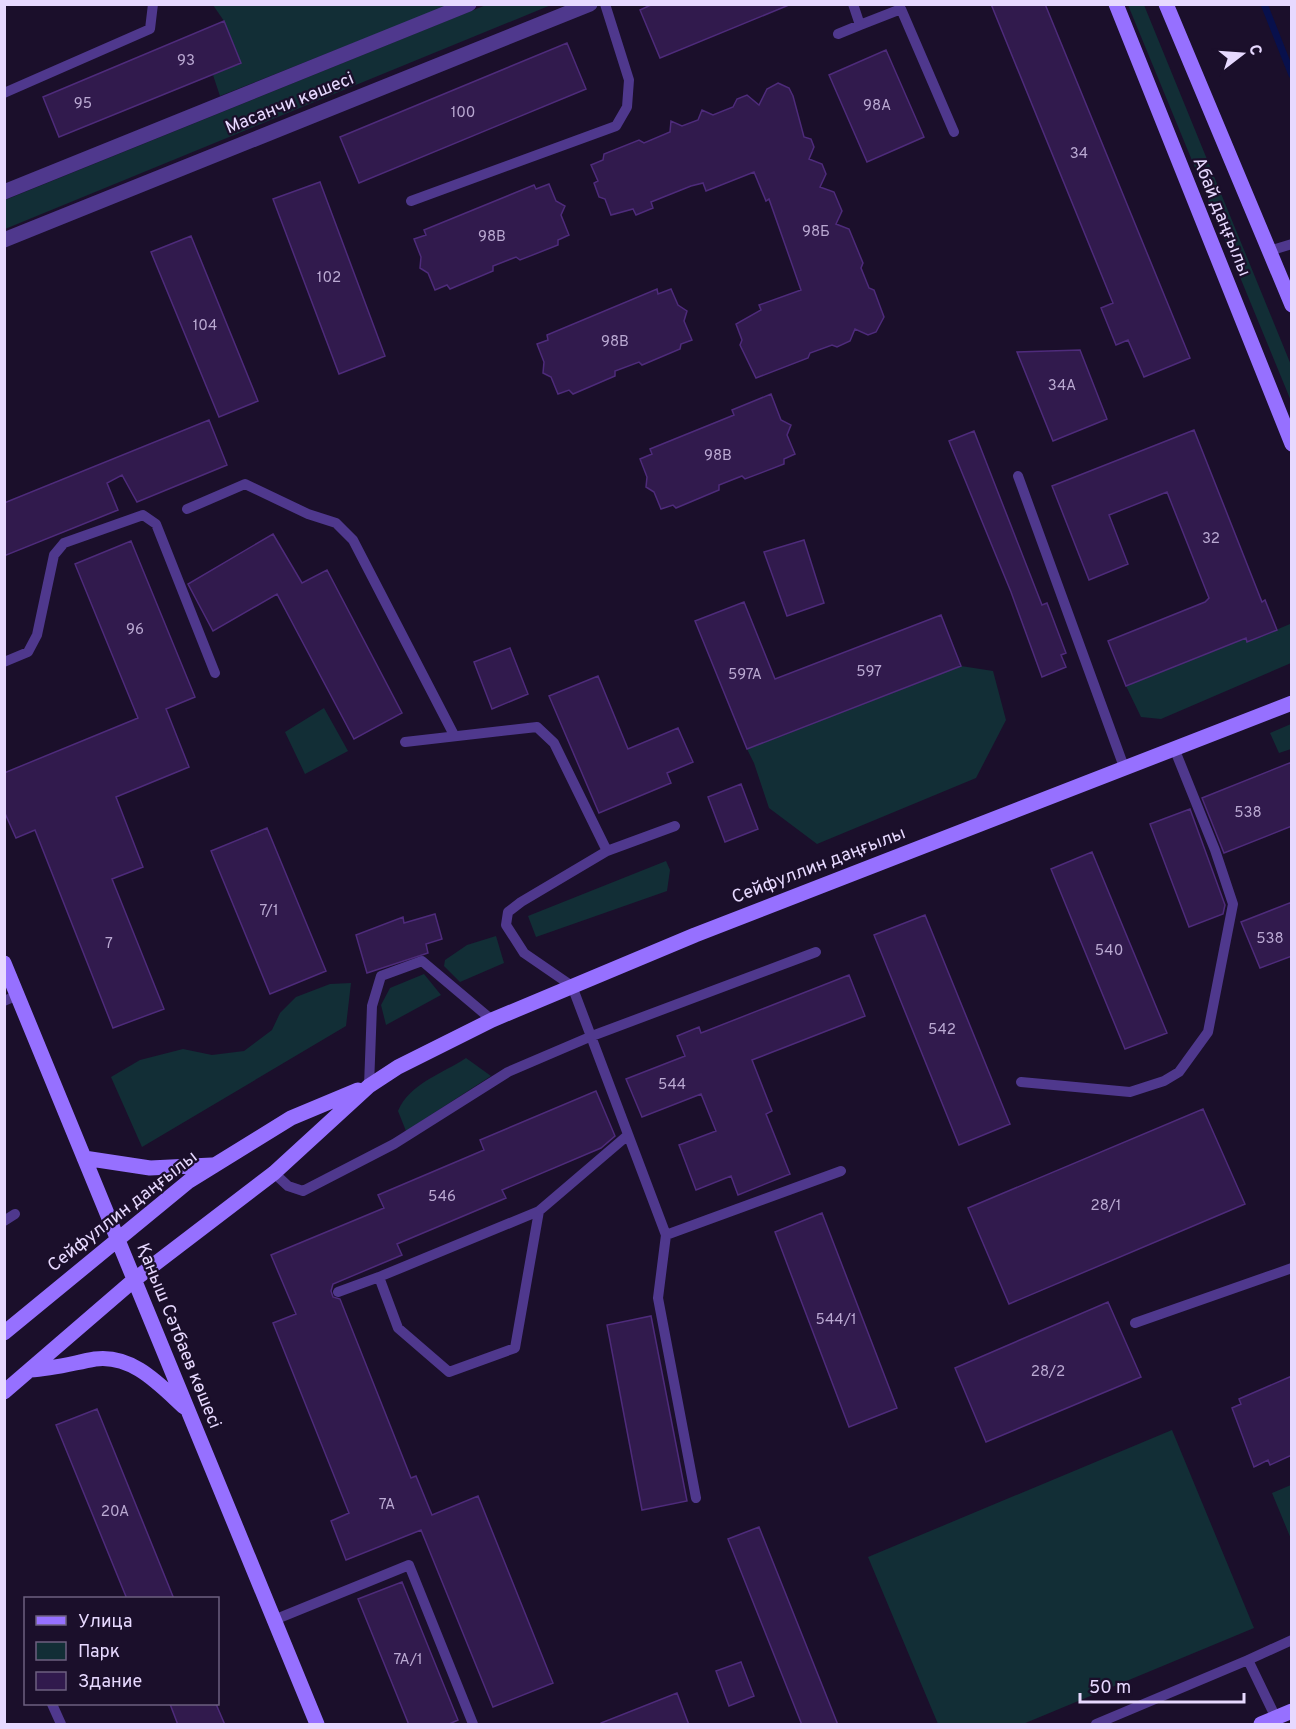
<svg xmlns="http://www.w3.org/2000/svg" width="1296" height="1729" font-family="Overpass,sans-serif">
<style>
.green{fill:#122e36}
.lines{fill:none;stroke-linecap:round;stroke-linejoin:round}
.stream{stroke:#08104c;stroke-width:7}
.building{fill:#311a4d;stroke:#4e2b7b;stroke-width:1.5}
.lane{stroke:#4f388d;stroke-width:10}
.street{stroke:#4f388d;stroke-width:15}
.secondary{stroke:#9670ff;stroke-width:15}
.labels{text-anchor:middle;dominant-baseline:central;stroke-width:4.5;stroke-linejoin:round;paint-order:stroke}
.number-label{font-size:15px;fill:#baa9d2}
.street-label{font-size:18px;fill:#e7d9ff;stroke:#1b0f2b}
</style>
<rect width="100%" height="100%" fill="#1b0f2b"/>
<path class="green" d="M 213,5 L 449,5 L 220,96 L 213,75 L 241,63 L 224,21 Z
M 486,5 L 551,5 L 5,229 L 5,200 Z
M 1128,5 L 1144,5 L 1291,365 L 1291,401 Z
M 1290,624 L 1291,663 L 1161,719 L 1141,717 L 1126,686 L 1246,638 L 1248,642 Z
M 961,666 L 993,671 L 1006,720 L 976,778 L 817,844 L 769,808 L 754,763 L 747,749 Z
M 324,708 L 348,751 L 305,774 L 285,732 Z
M 1291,724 L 1291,749 L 1279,753 L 1270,733 Z
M 666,861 L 670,870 L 667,891 L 536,937 L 528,916 Z
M 496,936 L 504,963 L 460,982 L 444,966 L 445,960 L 467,945 Z
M 424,974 L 441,995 L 386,1025 L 381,1005 L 390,988 Z
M 351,983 L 346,1026 L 142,1147 L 111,1077 L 140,1060 L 183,1049 L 212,1055 L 244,1051 L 272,1030 L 280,1013 L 296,997 L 330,984 Z
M 466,1058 L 491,1076 L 406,1131 L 398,1111 C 410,1083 442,1074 466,1058 Z
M 1172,1430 L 1254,1628 L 1023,1724 L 938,1724 L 868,1557 Z
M 1291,1485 L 1291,1539 L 1272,1493 Z"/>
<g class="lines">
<path class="stream" d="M 1264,4 L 1292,75"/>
</g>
<path class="building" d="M 653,4 L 789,4 L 789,5 L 660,58 L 640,10 Z
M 991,4 L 1045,4 L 1190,358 L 1144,377 L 1128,340 L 1116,345 L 1101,308 L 1113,303 Z
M 224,21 L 241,63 L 59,137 L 43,97 Z
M 567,43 L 586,89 L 359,183 L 340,137 Z
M 886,50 L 924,137 L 867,162 L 829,75 Z
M 778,83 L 789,88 L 793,96 L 804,137 L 811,139 L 814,147 L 809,159 L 822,164 L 826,174 L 820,187 L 834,192 L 842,211 L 836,224 L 849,229 L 863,263 L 861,268 L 869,288 L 874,290 L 884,317 L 876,332 L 868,335 L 855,329 L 850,341 L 837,347 L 832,345 L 810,353 L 808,358 L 756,378 L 740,345 L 742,340 L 736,324 L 761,310 L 759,305 L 801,290 L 769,199 L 766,201 L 754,172 L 706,191 L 703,183 L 691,186 L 651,202 L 653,208 L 636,215 L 633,209 L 611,215 L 605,199 L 599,197 L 594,183 L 598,181 L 591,165 L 603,160 L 604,154 L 639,140 L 644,143 L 670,132 L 671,121 L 682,126 L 698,120 L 702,110 L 713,115 L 733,107 L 737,99 L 747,95 L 759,105 L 767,89 Z
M 320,182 L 385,356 L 339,374 L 273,199 Z
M 549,184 L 556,201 L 565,206 L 561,215 L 569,235 L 558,240 L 558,245 L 520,260 L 516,257 L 493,266 L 493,271 L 450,289 L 447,285 L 435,290 L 428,273 L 420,268 L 421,257 L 414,239 L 426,235 L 424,230 L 534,185 L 536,189 Z
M 191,236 L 258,401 L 219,417 L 151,252 Z
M 657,289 L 658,294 L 671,289 L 678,305 L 687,311 L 684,321 L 692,340 L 681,344 L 680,349 L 642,365 L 639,362 L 615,371 L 615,376 L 573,394 L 569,390 L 558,394 L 551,377 L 543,373 L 544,362 L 537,344 L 548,340 L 547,335 Z
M 1080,350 L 1107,419 L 1053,441 L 1017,352 Z
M 771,394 L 781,420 L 791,425 L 787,435 L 795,454 L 784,459 L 784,464 L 745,479 L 742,476 L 719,485 L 719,490 L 676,508 L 673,505 L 661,509 L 654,492 L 646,487 L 647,477 L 640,459 L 652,454 L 650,449 L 734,415 L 732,410 Z
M 209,420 L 227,465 L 137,502 L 122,475 L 107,483 L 118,510 L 4,556 L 4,503 Z
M 1194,430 L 1262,602 L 1265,600 L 1277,630 L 1247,642 L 1246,638 L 1126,686 L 1108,641 L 1205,602 L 1209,598 L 1167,492 L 1109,515 L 1128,564 L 1089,580 L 1052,486 Z
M 974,431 L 1042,605 L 1047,603 L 1066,653 L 1061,655 L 1066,667 L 1042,677 L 1011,592 L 949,441 Z
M 273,534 L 302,583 L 327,570 L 402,713 L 354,739 L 277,594 L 213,631 L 188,584 Z
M 804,540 L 824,603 L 787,616 L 764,552 Z
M 131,541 L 195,697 L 166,709 L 189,767 L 116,797 L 143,867 L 112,879 L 164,1009 L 113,1028 L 35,830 L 16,838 L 4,811 L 4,773 L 138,718 L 75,564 Z
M 744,602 L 775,679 L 941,615 L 961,666 L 747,749 L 695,621 Z
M 510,648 L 528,694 L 492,709 L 474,662 Z
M 598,676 L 628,749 L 678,728 L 693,762 L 667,773 L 671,783 L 599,813 L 549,696 Z
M 1292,762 L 1292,826 L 1224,853 L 1202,798 Z
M 741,784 L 758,829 L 725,842 L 708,797 Z
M 1190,809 L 1225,905 L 1223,914 L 1189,927 L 1150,824 Z
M 267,828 L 326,971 L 270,994 L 211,851 Z
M 1092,852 L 1167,1033 L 1125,1049 L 1051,869 Z
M 1292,902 L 1292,956 L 1260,968 L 1241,922 Z
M 435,914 L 442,939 L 426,944 L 428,953 L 367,973 L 356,935 L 403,917 L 404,923 Z
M 925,915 L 1010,1124 L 959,1145 L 874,935 Z
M 849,975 L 865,1016 L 752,1060 L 772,1111 L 766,1114 L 790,1174 L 738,1195 L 731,1176 L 696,1190 L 679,1145 L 716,1131 L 701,1094 L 642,1117 L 626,1079 L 685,1056 L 677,1036 L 699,1027 L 701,1033 Z
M 596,1091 L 615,1136 L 601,1148 L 502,1190 L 506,1198 L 397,1244 L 402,1255 L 333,1284 L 331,1291 L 333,1297 L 340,1299 L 411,1478 L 416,1476 L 432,1515 L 478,1496 L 553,1683 L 493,1707 L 421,1530 L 346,1560 L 331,1521 L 349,1513 L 273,1323 L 296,1314 L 271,1255 L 384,1208 L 378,1195 L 484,1150 L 480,1140 Z
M 1203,1109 L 1245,1204 L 1009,1304 L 968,1208 Z
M 822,1213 L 897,1408 L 849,1427 L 775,1232 Z
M 1108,1302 L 1141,1377 L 986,1442 L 955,1368 Z
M 651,1316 L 687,1501 L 642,1510 L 607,1325 Z
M 1292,1376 L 1292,1455 L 1270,1465 L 1268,1460 L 1254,1467 L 1232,1408 L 1241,1404 L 1239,1399 Z
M 97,1409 L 174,1599 L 127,1599 L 56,1425 Z
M 759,1527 L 838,1725 L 802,1725 L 728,1539 Z
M 402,1582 L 458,1720 L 447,1725 L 409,1725 L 358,1599 Z
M 741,1662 L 754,1696 L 729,1706 L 716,1671 Z
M 677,1693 L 689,1725 L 601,1725 L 601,1723 Z
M 170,1704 L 216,1704 L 225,1725 L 178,1725 Z"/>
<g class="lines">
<path class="lane" d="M 860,25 L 901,9 L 954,132
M 838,34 L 860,25 L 853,4
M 4,93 L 150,29 L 153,4
M 411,201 L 616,126 L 627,107 L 629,80 L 605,4
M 1269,251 L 1292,244
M 1018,476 L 1124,767
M 187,509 L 245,484 L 308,514 L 336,523 L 353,540 L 454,735
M 4,662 L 28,652 L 37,635 L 54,555 L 64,543 L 143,515 L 156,524 L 215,673
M 405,742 L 537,727 L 554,743 L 607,851
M 675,826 L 607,851 L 521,902 L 508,912 L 506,925 L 524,953 L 572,986 L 666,1235 L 658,1298 L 696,1498
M 4,1001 L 18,995
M 1021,1082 L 1130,1092 L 1164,1081 L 1179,1072 L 1208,1032 L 1233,904 L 1215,850 L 1174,748
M 369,1086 L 372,1006 L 381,976 L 422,961 L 492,1020
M 274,1173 L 288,1186 L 303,1191 L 394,1144 L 508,1072 L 592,1036 L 816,952
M 539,1211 L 379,1277 L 398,1328 L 449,1372 L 515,1348 L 539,1211 L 628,1135
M 4,1221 L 15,1214
M 666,1235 L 841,1171
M 338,1292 L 379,1277
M 1135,1323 L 1292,1268
M 274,1620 L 409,1565 L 473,1724
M 1248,1660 L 1292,1640
M 52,1704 L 61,1724
M 1096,1724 L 1248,1660 L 1276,1718"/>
<path class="street" d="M 4,192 L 469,4
M 4,240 L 590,4"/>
<path class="secondary" d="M 1116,4 L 1292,444
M 1166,4 L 1292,305
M 4,963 L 317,1724
M 84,1158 L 150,1168 L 212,1165
M 4,1333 L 189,1181 L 291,1118 L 358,1090
M 30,1370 C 53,1369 73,1363 95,1359 C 132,1354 159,1384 184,1407
M 4,1392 L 134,1280 L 274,1173 L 369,1086 L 398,1067 L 492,1020 L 695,935 L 1292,703
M 1261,1724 L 1292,1711"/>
</g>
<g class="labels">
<g class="number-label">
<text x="186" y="61">93</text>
<text x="83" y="104">95</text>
<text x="877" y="106">98А</text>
<text x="463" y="113">100</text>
<text x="1079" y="154">34</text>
<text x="816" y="232">98Б</text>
<text x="492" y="237">98В</text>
<text x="329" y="278">102</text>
<text x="205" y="326">104</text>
<text x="615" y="342">98В</text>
<text x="1062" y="386">34А</text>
<text x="718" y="456">98В</text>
<text x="1211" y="539">32</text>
<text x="135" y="630">96</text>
<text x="869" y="672">597</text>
<text x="745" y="675">597А</text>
<text x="1248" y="813">538</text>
<text x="269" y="911">7/1</text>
<text x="1270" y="939">538</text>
<text x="109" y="944">7</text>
<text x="1109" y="951">540</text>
<text x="942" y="1030">542</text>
<text x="672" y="1085">544</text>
<text x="442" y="1197">546</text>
<text x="1106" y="1206">28/1</text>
<text x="836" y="1320">544/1</text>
<text x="1048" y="1372">28/2</text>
<text x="387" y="1505">7А</text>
<text x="115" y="1512">20А</text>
<text x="408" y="1660">7А/1</text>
</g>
<g class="street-label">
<text transform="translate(290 104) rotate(-22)">Масанчи көшесі</text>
<text transform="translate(1221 217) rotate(68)">Абай даңғылы</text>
<text transform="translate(819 866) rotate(-21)">Сейфуллин даңғылы</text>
<text transform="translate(123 1212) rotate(-38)">Сейфуллин даңғылы</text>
<text transform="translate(178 1336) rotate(68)">Қаныш Сәтбаев көшесі</text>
</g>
</g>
<rect width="1296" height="1729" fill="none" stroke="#e7d9ff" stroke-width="12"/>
<rect x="24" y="1597" width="195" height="108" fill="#1b0f2b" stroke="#6d6080" stroke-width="1.5"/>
<rect x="36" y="1616" width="30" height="9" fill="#9670ff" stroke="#6d6080" stroke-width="1.5"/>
<text x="78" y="1627" font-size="18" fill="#e7d9ff">Улица</text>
<rect x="36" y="1642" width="30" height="18" fill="#122e36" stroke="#6d6080" stroke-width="1.5"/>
<text x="78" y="1657" font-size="18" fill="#e7d9ff">Парк</text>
<rect x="36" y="1672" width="30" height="18" fill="#311a4d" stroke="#6d6080" stroke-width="1.5"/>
<text x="78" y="1687" font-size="18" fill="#e7d9ff">Здание</text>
<g transform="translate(1242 54) rotate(73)" stroke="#1b0f2b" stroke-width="4.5" paint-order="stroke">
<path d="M0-4.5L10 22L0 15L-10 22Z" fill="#e7d9ff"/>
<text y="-9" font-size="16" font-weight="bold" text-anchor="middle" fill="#e7d9ff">С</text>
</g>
<path d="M1080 1693v9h164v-9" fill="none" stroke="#e7d9ff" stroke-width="3"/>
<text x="1089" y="1693" font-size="18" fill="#e7d9ff" stroke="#1b0f2b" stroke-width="4.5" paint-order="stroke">50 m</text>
</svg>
